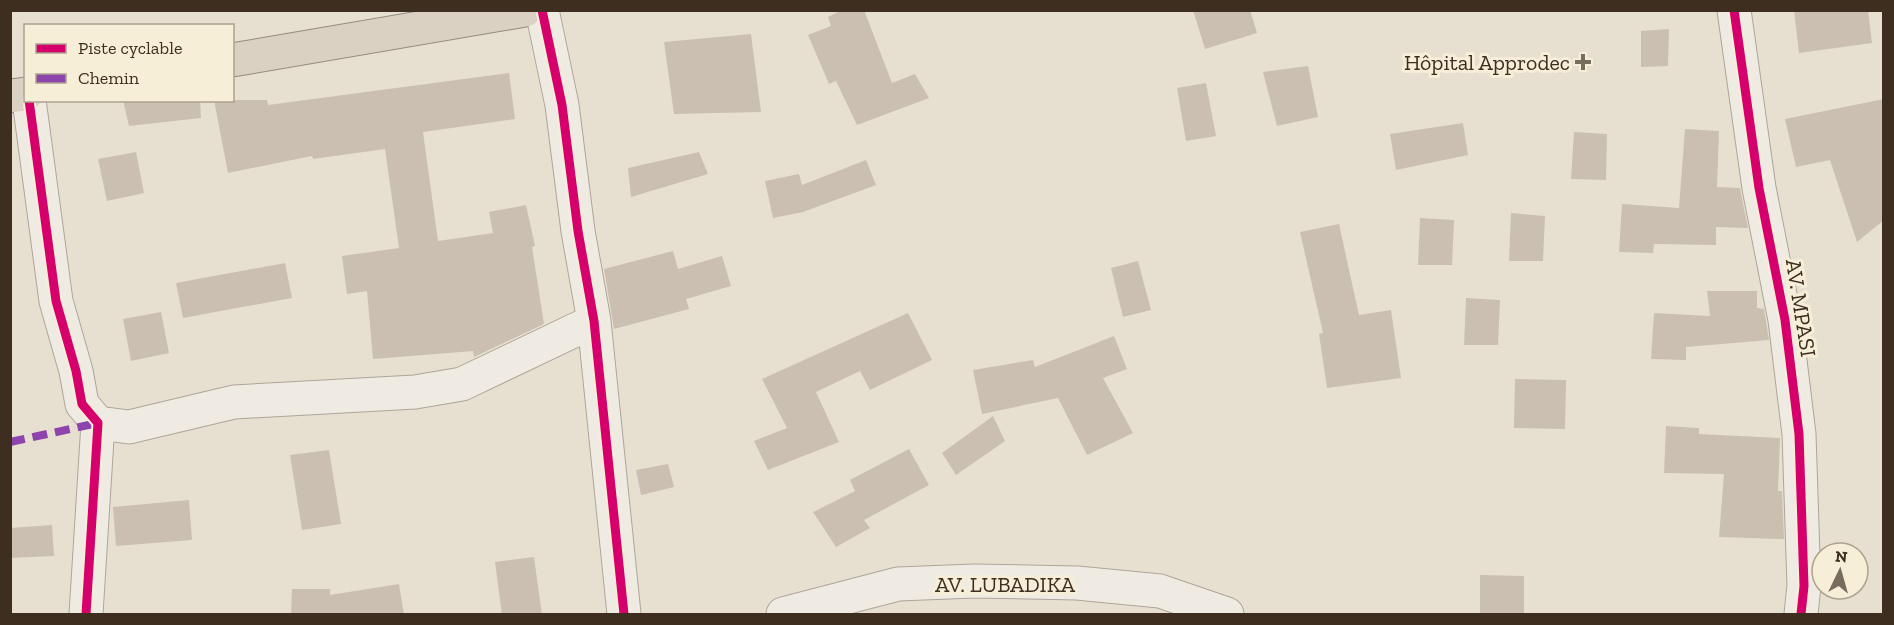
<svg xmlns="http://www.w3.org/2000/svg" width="1894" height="625" font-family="'Zilla Slab',serif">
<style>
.building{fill:#cbbfb2}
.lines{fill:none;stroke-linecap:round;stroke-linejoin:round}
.minor-casing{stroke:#ada599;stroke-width:35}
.highway-casing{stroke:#928b80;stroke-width:35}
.minor{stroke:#efebe3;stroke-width:33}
.highway{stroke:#dad1c2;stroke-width:33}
.quiet{stroke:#8e44ad;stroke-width:8;stroke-dasharray:15 8;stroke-linecap:butt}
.cycleway-casing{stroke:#f7eed8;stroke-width:13}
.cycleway{stroke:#d6006c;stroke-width:9}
.poi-dot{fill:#786c5e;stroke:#f7eed8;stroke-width:2}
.labels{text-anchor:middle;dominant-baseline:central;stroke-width:6;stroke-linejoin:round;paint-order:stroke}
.poi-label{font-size:22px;fill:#3d2e20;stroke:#f7eed8;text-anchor:end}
.street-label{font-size:22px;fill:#3d2e20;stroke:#f7eed8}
</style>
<rect width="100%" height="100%" fill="#e7e0d1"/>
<path class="building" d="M 842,10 L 864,10 L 892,83 L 915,74 L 929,98 L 857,125 L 836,81 L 829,84 L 808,35 L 831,26 L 828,17 Z
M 1193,10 L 1250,10 L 1257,33 L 1205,49 Z
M 1794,10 L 1868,10 L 1872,43 L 1799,53 Z
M 1669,29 L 1668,66 L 1641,67 L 1641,31 Z
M 751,34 L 761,112 L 674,114 L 664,42 Z
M 1308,66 L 1318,117 L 1277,126 L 1263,72 Z
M 509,73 L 515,119 L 423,132 L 438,241 L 493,233 L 489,212 L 526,205 L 535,246 L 532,247 L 544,324 L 474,357 L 473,351 L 373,359 L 367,291 L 347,294 L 342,256 L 399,248 L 385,149 L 313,159 L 312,156 L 228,173 L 214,100 L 267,100 L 268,105 Z
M 1206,83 L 1216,136 L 1186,141 L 1177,88 Z
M 1884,99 L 1884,220 L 1857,242 L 1830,160 L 1796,167 L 1785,119 Z
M 123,100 L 200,100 L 201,118 L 129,126 Z
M 1463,123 L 1468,155 L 1396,170 L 1390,134 Z
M 1685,129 L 1719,131 L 1717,187 L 1740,188 L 1748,228 L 1716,227 L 1716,245 L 1654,244 L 1653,253 L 1619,252 L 1622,204 L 1679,208 Z
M 1574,132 L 1607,134 L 1606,180 L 1571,179 Z
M 136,152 L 144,193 L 107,201 L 98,159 Z
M 699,152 L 708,174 L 631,197 L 628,168 Z
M 866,160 L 876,185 L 803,212 L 773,218 L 765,181 L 799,174 L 802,185 Z
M 1511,213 L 1545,216 L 1543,261 L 1509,261 Z
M 1420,218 L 1454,220 L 1452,265 L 1418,265 Z
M 1339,224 L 1359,315 L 1391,310 L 1401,378 L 1327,388 L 1319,334 L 1323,333 L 1300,232 Z
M 673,251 L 678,269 L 722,256 L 731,286 L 686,299 L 689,309 L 614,329 L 604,269 Z
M 1138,261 L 1151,310 L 1123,317 L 1111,268 Z
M 285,263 L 292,298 L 183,318 L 176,283 Z
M 1707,291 L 1757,291 L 1757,308 L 1764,309 L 1769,340 L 1686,347 L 1686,360 L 1651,359 L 1654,313 L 1710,316 Z
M 1466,298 L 1500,300 L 1498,345 L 1464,345 Z
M 161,312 L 169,353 L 131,361 L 123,319 Z
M 908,313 L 932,360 L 870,390 L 860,371 L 816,392 L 839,442 L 768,470 L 754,441 L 787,428 L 762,379 Z
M 1114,336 L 1127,369 L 1103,378 L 1133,433 L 1087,455 L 1058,398 L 982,414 L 973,370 L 1033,360 L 1035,367 Z
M 1515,379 L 1566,380 L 1565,429 L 1514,428 Z
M 993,416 L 1005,441 L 956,475 L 942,453 Z
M 1666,426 L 1699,428 L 1699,434 L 1780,438 L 1778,491 L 1782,491 L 1784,539 L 1719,537 L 1724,474 L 1664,473 Z
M 909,449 L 929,485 L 864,520 L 870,528 L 836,547 L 813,512 L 855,491 L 850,480 Z
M 329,450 L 341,524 L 302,530 L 290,455 Z
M 668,464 L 674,487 L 641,495 L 636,470 Z
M 189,500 L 192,540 L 116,546 L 113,507 Z
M 52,525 L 54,556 L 10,558 L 10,528 Z
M 534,557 L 542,615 L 502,615 L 495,562 Z
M 1480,575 L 1524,576 L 1524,615 L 1480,615 Z
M 399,584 L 404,615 L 291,615 L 292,589 L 330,589 L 330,595 Z"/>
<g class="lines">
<defs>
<path id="minor" d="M 542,10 L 562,105 L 578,231 L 594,321 L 624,614
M 1734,10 L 1759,188 L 1785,320 L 1799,434 L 1804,586 L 1801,614
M 29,100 L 56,301 L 76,371 L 82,404 L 98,423 L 86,614
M 98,423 L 129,427 L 234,402 L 415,392 L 462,384 L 594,321
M 783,614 L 898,584 L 974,581 L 1077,583 L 1160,591 L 1227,614"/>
<path id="highway" d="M 232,60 L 525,10
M 10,96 L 26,94"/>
</defs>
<use href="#minor" class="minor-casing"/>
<use href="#highway" class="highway-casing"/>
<use href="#minor" class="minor"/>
<use href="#highway" class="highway"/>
<path class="quiet" d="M 10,442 L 98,423"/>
<defs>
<path id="cycleway" d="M 542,10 L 562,105 L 578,231 L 594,321 L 624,614
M 1734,10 L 1759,188 L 1785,320 L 1799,434 L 1804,586 L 1801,614
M 29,100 L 56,301 L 76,371 L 82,404 L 98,423 L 86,614"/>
</defs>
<use href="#cycleway" class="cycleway-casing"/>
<use href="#cycleway" class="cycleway"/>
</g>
<path class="poi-dot" d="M1580 53h6v6h6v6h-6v6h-6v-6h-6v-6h6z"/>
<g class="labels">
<g class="poi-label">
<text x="1570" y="62">Hôpital Approdec</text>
</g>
<g class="street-label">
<text transform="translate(1801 308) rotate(81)">AV. MPASI</text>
<text x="1005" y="584">AV. LUBADIKA</text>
</g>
</g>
<rect width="1894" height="625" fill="none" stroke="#3d2e20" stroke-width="24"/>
<rect x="24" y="24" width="210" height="78" fill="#f7eed8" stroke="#ada18e" stroke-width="1.5"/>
<rect x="36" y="44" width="30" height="9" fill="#d6006c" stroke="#ada18e" stroke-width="1.5"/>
<text x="78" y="54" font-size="18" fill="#3d2e20">Piste cyclable</text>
<rect x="36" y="74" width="30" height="9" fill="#8e44ad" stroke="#ada18e" stroke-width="1.5"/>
<text x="78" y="84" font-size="18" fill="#3d2e20">Chemin</text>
<g transform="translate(1840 571) rotate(5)"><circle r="28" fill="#f7eed8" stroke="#ada18e" stroke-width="1.5"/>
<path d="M0-4.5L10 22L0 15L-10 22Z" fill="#786c5e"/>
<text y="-9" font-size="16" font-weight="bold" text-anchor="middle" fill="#3d2e20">N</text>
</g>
</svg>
